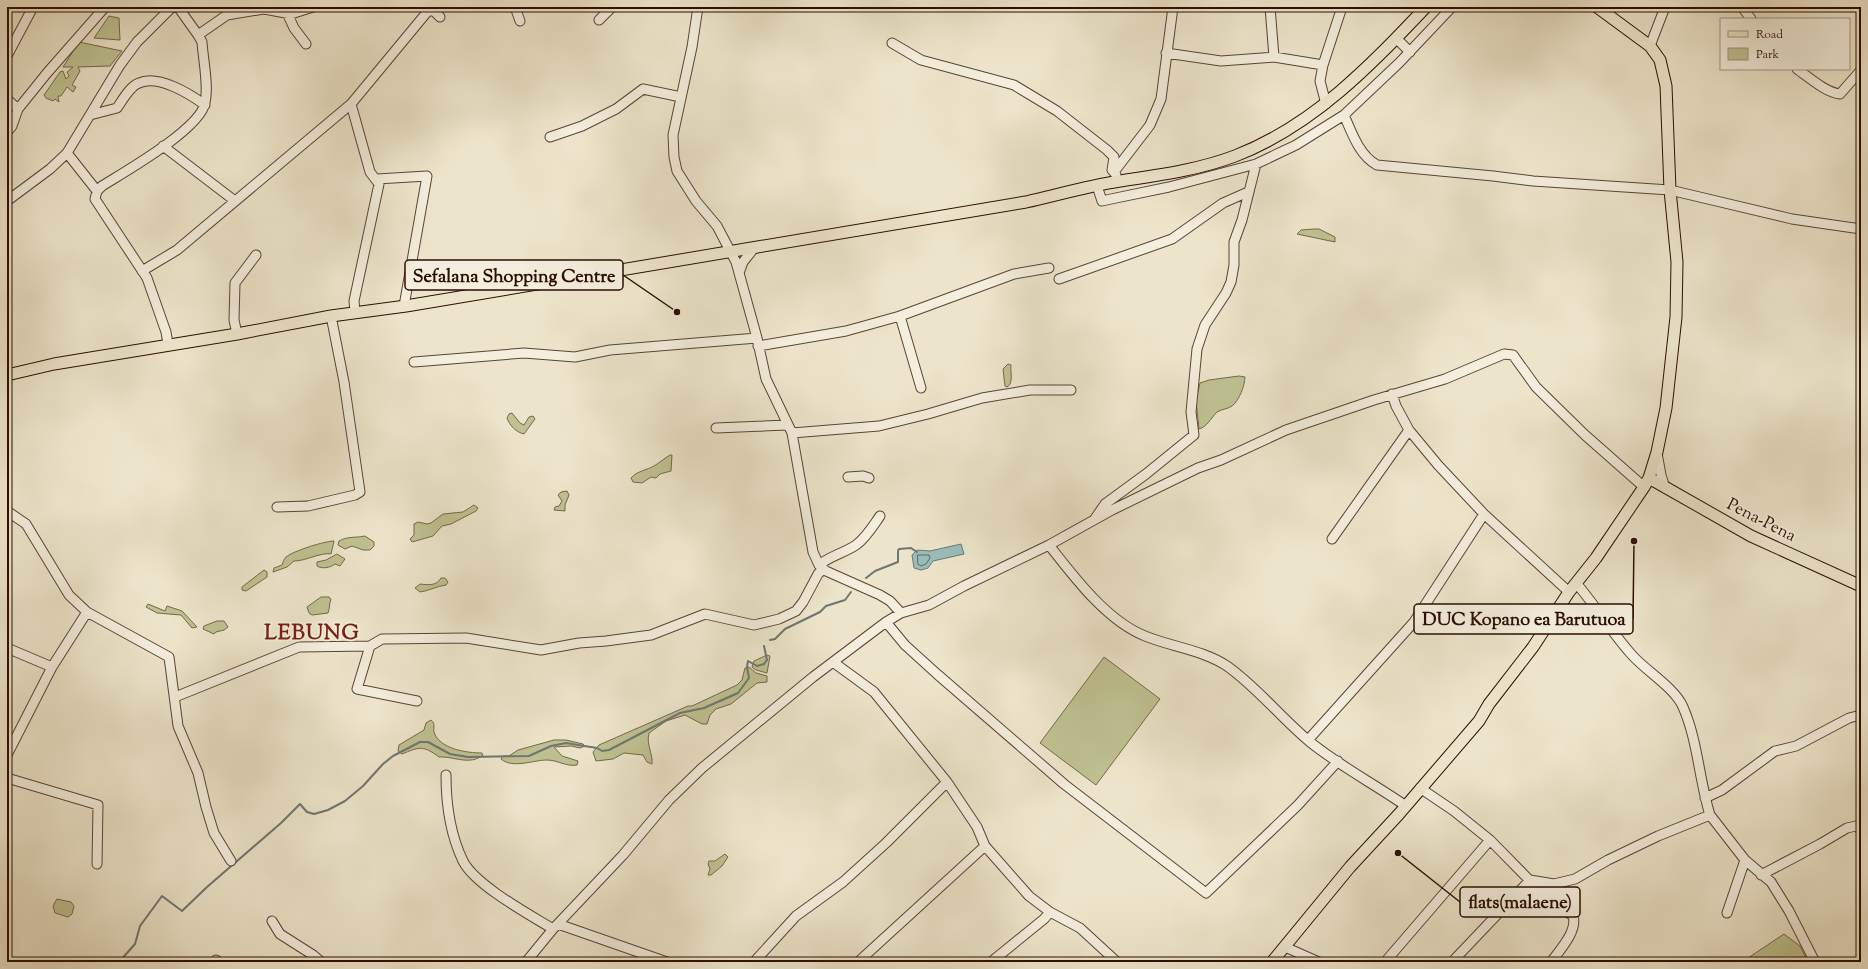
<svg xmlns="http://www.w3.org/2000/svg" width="1868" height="969" font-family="'Sorts Mill Goudy',serif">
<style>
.green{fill:#bfc292;stroke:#75684a}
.water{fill:#9abebc;stroke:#6e7772}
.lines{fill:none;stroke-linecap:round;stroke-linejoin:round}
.shore{stroke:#62665f;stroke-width:1}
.stream{stroke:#6e7772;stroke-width:2}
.minor-casing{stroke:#5c4334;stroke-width:11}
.major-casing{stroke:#2b0d02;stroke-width:13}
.minor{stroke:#f3eedd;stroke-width:9}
.major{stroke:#ede5cb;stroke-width:11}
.labels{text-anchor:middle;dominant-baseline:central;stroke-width:3.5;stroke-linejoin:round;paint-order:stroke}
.street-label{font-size:17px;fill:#2b0d02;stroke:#f3eedd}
.district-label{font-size:21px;font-weight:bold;letter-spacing:1px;fill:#7a1f14;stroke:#f3eedd}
.leader{fill:none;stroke:#2b0d02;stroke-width:1.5}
.callout-dot{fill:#2b0d02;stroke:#f3eedd;stroke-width:1.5}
.callout{fill:#f3eedd;stroke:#2b0d02;stroke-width:1.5}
.callout-label{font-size:18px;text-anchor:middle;font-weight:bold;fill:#2b0d02}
</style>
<rect width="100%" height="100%" fill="#ede5cb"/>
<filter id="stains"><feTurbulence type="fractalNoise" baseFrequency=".005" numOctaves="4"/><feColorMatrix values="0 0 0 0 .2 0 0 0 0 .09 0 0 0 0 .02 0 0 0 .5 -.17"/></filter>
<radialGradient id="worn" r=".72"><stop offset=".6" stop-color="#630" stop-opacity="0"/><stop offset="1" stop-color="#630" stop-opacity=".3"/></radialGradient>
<path class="green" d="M 109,16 L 119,18 L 120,40 L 94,38 Z
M 79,42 L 122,51 L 110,66 L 78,67 L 80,71 L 72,85 L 76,87 L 73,92 L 67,87 L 61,96 L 58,96 L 59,102 L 55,99 L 53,101 L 46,98 L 44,95 L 60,72 L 63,71 L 66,79 L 69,76 L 67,72 L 73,67 L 63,67 Z
M 1314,229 L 1319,229 L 1335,237 L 1335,242 L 1297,234 L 1301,230 Z
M 1008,364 L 1011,365 C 1010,372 1014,383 1007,387 L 1005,386 L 1003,369 Z
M 1239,376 L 1245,377 C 1245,385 1239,401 1232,406 C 1228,409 1222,409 1217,412 C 1211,418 1207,427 1199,429 L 1196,400 L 1200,383 L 1209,380 Z
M 512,413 L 520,423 L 524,425 L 529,417 L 533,416 L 535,419 L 524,434 C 516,432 510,426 507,418 L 509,414 Z
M 670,455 L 672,455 L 671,471 L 660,474 L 656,478 L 651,477 L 642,483 L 633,482 L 631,478 C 637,471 647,470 654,466 C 659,463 665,458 670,455 Z
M 567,491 L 569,495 L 565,505 L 565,511 L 554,510 L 555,507 L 559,506 L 562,501 L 558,495 L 561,492 Z
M 474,505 L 478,508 L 476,511 L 451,524 L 442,526 L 433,536 L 412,542 L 410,539 L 414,535 L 414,524 L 418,522 L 427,524 L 431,523 L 443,514 L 463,512 Z
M 365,536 L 374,542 L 374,546 L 370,550 L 363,550 L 352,546 L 345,549 L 338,545 L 339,541 C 348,536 356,538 365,536 Z
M 334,541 L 331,554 C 321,552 306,561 294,561 L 287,567 L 273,572 L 274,568 L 282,565 C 283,562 284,559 286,557 C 293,551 325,541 334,541 Z
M 337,554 L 345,559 L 340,566 L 335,564 C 330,568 322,569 317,566 L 317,562 L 326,560 Z
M 264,570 L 267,572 L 267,577 L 246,591 L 242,590 L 242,587 Z
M 441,578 L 445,578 L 448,582 L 446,585 C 437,586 429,591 420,592 L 415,588 L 420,584 C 428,585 437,586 441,578 Z
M 321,597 L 329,597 L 331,599 C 329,604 330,608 328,613 L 312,615 L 309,613 L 307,607 Z
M 148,604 L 165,611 L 167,606 L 182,611 L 197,627 L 192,628 L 181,615 L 157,613 L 146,607 Z
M 217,621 L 224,621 L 228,627 L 224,630 L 216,632 L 214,634 L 203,629 L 204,626 Z
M 767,655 L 770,656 L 767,673 L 756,670 L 752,667 L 754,661 Z
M 1104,657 L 1160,699 L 1096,785 L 1040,743 Z
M 749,667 L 756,673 L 767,676 L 767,682 L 757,683 L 731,704 L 716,709 L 710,715 L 707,724 L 702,724 L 685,715 L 666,721 L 649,733 C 646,745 653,753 652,764 L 647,762 L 643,755 L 624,753 L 613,759 L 596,761 L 593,752 L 599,745 L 688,706 L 692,706 L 737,685 L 742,680 L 745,668 Z
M 431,720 C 436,724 433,727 434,732 C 439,749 467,753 482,753 L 483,755 C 470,766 453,756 439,757 C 423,745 419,747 402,754 L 398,751 L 399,745 L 424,730 L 426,723 Z
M 554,740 L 566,740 L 583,744 L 585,746 L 580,748 L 571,746 L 554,747 L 562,756 L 578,761 L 577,765 C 566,767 558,760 547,760 C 533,760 513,769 501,759 L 503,756 L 509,756 L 518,750 Z
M 725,854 L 728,857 L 722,866 L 711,875 L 708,875 L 710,869 L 708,864 L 709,861 L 715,861 Z
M 57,899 L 71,902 L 74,906 L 72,914 L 68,917 L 55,913 L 53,906 Z
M 1784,934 L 1800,946 L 1808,962 L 1742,962 Z"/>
<path class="water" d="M 961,544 L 964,554 L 933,561 L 928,568 L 921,570 L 914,568 L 912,555 L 917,550 L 930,551 Z"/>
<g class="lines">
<path class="shore" d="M 918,555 L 929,555 L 930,558 L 926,564 L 921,566 L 918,564 Z"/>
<path class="stream" d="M 866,578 L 875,571 L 898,562 L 898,551 L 899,549 L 911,548 L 917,552
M 770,640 L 775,639 L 785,629 L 820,612 L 826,606 L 845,600 L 851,592
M 119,962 L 135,944 L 140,926 L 162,896 L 182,911 L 207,887 L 281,823 L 300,804 L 307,812 L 314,814 L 328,810 L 345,801 L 363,786 L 383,764 L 393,756 L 420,742 L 428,742 L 450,754 L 468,757 L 529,756 L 551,746 L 566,743 L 597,748 L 602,751 L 609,750 L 680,713 L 704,708 L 738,693 L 749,678 L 747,667 L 748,661 L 757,666 L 764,664 L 767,660 L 764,646"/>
<defs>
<path id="minor" d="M 515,7 L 520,21
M 698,7 L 692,47 L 673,135 L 674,157 L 677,171 L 696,201 L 717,226 L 736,262 L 757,338 L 766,379 L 792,433 L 813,552 L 819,565 L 826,571 L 880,595 L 890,601 L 901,613
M 1270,7 L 1274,57
M 1742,7 L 1751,19
M 287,13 L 294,28 L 306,44
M 599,20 L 612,7
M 198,35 L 227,15 L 264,9 L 291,14 L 313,7
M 1396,38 L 1410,52
M 892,43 L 921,60 L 1014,85 L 1057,111 L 1107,150 L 1114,157 L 1112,170 L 1114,172
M 1650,46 L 1665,7
M 1166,53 L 1221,61 L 1274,57 L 1323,65
M 7,56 L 33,7
M 1797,69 C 1810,78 1825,92 1840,94 L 1861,70
M 7,99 L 18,109 L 12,126 L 7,132
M 351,104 L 370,172 L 379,184 L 354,301 L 355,312
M 1326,104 L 1320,81 L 1323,65 L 1342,7
M 18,109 L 47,73 L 105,7
M 90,115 L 117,108 C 122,101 130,86 139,83 C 158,74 190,94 205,105
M 1344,115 C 1352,133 1359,155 1377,165 L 1493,176 L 1533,181 L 1670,190 L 1792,219 L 1861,229
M 550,137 L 582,126 L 616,109 L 643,89 L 681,97
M 163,146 L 235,201
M 67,153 L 97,191
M 1116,175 L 1114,172 L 1150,125 L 1161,99 L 1173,7
M 377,179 L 427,176 L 404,306
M 1097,186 L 1102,201 L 1111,199 L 1169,187 L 1256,164 L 1296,145 L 1344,115 L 1399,63 L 1452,7
M 7,201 L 50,169 L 67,153 L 120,65 L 137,42 L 172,7
M 142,271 L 177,250 L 351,104 L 428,11 L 434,11 L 440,17
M 739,273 L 743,262 L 755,247
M 1059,279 L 1172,239 L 1223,203 L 1248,192
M 900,316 L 1014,274 L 1049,268
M 237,334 L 234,320 L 235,283 L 256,255
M 168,344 L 166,332 L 147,278 L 95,199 L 97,191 L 102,186 C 126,171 200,129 205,103 C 209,86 203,59 202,42 L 198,35 L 178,7
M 758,346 L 846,331 L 900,316 L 921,388
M 414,362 L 524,353 L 575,357 L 610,350 L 757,338
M 1392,394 L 1396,406 L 1409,430 L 1438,465 L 1484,514 L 1569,592
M 716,428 L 788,425
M 792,433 L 879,426 L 928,414 L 982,398 L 1030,390 L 1071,390
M 1657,453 L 1661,475 L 1665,488
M 848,477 L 863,476 L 869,478
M 277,507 L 308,506 L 355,495 L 360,492 L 344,382 L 331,316
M 7,511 L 26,524 L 69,595 L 87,612 L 169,657 L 178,726 L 198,773 L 206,807 L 214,833 L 231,861
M 1094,520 L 1105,504 L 1146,474 L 1194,435 L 1191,412 L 1197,349 L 1205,325 L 1226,293 L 1231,282 L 1234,265 L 1234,242 L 1242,220 L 1256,164
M 1332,539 L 1409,430
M 1049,545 C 1074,577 1107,621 1145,636 C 1172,647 1203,650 1227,666 C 1258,688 1281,718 1310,742 C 1340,766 1374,784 1406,806
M 819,565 C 830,556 844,553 856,545 C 866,538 873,526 880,516
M 886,622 L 905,645 L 937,674 L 1064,784 L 1206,893 L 1298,805 L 1338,761
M 370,646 L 357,689 L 417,701
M 7,648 L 52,667
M 175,697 L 299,647 L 370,646 L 382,639 L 466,638 L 541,650 L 579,643 L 606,641 L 651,635 L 705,614 L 754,625 L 779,619 L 796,611 L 803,602 L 818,574 L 823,569
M 1308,740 L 1414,622 L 1484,514
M 7,755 L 52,667 L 87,612
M 446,775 C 446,804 450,834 463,861 C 475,885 530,915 553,929
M 7,778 L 98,805 L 97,864
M 947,782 L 977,827 L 985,846 L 1029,896 L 1050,912 L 1080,928 L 1117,962
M 1420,788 L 1454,811 L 1490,840 L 1542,893 L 1573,916 C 1578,931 1559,951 1551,962
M 1705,798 L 1722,790 L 1775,751 L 1796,746 L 1849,718 L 1861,715
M 1710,815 L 1745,860 L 1771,882 L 1789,911 L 1815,962
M 1761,875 L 1820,844 L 1847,828 L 1856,826 L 1861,830
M 1727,913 L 1745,860
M 272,921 L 280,934 L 313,955 L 321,962
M 558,924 L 667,962
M 1285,947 L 1319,962
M 215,962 L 216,960 L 219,962
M 526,962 L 553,929 L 623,855 L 669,800 L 702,768 L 813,677 L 886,622 L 901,613 L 929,605 L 964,586 L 1049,545 L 1112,510 L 1198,468 L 1221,460 L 1286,430 L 1374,400 L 1445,379 L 1504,354 L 1513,355 L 1536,387 L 1585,435 L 1644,487
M 754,962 L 796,916 L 843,882 L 886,843 L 947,782 L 874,692 L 833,662
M 858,962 L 985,846
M 991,962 L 1044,919 L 1050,912
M 1385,962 L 1490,840
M 1452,962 L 1530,880 L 1554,884 L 1575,879 L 1608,860 L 1658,836 L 1710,815 C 1699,780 1698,741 1683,707 C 1675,688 1646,671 1632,655 C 1612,633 1596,606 1576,583"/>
<path id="major" d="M 7,375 L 54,364 L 237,334 L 331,316 L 406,306 L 1026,202 C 1057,195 1088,186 1120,181 C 1159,175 1198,170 1235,156 C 1313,126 1370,66 1426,7
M 1649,478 L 1751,536 L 1861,586
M 1272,962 L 1350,867 L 1399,814 L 1479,721 L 1489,704 L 1533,647 L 1569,592 L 1596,558 L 1644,487 L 1649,478 L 1657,452 L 1666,408 L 1676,317 L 1677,262 L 1670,190 L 1666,86 L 1660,60 L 1650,46 L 1597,7"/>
</defs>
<use href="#minor" class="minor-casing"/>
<use href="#major" class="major-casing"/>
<use href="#minor" class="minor"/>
<use href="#major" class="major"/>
</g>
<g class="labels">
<g class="street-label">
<text transform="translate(1761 521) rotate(27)">Pena-Pena</text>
</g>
<g class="district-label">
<text x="312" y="634">LEBUNG</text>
</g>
</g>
<path class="leader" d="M677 312L623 275M1634 541L1633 619M1398 853L1460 902"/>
<g class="callout-dot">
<circle cx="677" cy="312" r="4"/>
<circle cx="1634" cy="541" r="4"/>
<circle cx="1398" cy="853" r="4"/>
</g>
<g class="callout">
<rect x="405" y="260" width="218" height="30" rx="4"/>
<rect x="1414" y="604" width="219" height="30" rx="4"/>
<rect x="1460" y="887" width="120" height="30" rx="4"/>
</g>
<g class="callout-label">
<text x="514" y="282">Sefalana Shopping Centre</text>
<text x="1524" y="625">DUC Kopano ea Barutuoa</text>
<text x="1520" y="908">flats(malaene)</text>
</g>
<rect width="1868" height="969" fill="none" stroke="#ede5cb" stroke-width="24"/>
<rect x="8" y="8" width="1852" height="953" fill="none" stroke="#2b0d02" stroke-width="2"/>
<rect x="12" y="12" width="1844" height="945" fill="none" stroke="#2b0d02"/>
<rect x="1720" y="18" width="130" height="52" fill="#f3eedd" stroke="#a39485"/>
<rect x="1728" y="31" width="20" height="6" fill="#ede5cb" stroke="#a39485"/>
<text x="1756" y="38" font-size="12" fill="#2b0d02">Road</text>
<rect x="1728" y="48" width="20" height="12" fill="#bfc292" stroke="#a39485"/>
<text x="1756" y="58" font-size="12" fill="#2b0d02">Park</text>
<rect width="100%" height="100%" filter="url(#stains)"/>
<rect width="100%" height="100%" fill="url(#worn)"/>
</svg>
